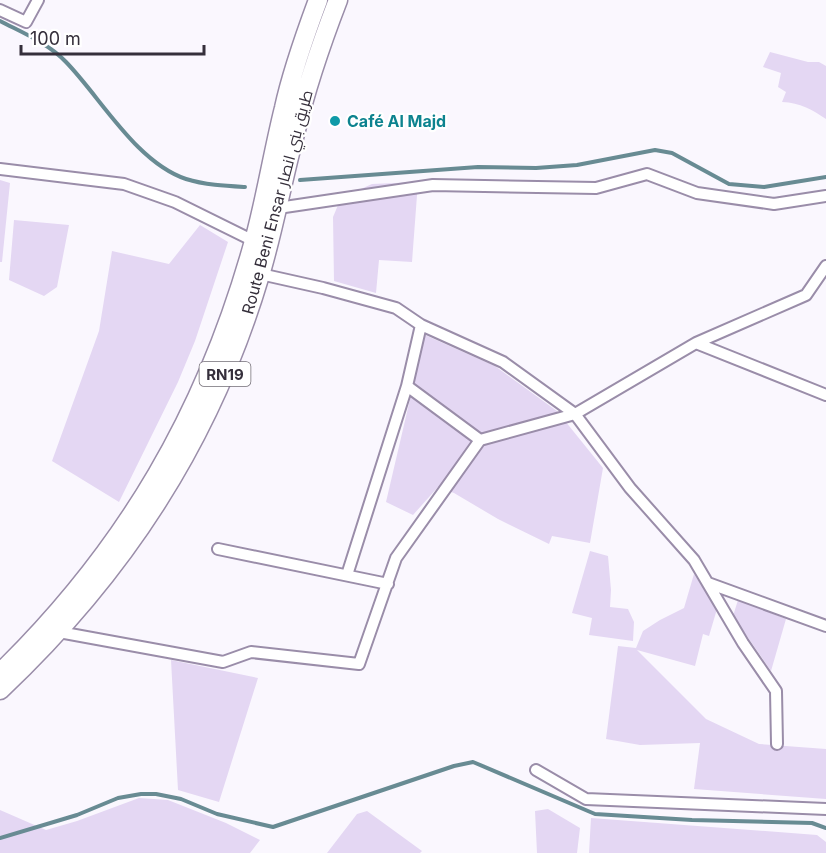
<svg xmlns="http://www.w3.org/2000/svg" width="826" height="853" font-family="Inter,Cairo,sans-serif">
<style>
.green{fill:#e4d7f3}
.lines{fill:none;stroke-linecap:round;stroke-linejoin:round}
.stream{stroke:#688b93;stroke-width:4}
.minor-casing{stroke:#9a8da9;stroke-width:14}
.trunk-casing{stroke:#9a8da9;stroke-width:21}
.minor{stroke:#fff;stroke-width:10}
.trunk{stroke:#fff;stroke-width:18}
.culture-dot{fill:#0f9aa8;stroke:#fff;stroke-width:2}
.labels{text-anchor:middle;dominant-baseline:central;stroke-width:4.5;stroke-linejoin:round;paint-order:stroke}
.shield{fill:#fff;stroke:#726d76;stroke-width:1.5}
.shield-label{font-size:15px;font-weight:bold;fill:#352f3b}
.culture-label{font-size:16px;font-weight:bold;fill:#0d838f;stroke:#fff;text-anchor:start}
.street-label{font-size:16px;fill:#352f3b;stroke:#fff}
</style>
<rect width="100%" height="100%" fill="#faf7fe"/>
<path class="green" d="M 770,52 L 808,62 L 819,62 L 826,66 L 826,119 C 811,109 801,103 782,102 L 786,92 L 778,87 L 781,73 L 763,67 Z
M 0,180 L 10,183 L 2,262 L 0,262 Z
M 418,182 L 412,262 L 379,260 L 376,293 L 334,281 L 333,217 L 341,198 L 372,184 Z
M 14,220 L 69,225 L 57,287 L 44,296 L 9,280 Z
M 200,225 L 228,242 L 195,341 L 178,382 L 119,502 L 52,461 L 99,331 L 112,251 L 169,264 Z
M 425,335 L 495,366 L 557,411 L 603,468 L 590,543 L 552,536 L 549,544 L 498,519 L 454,493 L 438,487 L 413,515 L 386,502 Z
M 590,551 L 608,556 L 611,590 L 610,607 L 628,609 L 634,622 L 633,641 L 589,635 L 592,618 L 572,613 Z
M 694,574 L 717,609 L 709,636 L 703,634 L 695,666 L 637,650 L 706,719 L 759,744 L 826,749 L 826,799 L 694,789 L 700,743 L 640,745 L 606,739 L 618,646 L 636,648 L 643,631 L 660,620 L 684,608 Z
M 738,600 L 786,619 L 771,671 L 733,616 Z
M 171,660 L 258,678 L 219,802 L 178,790 Z
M 139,798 L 168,800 L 226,823 L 260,840 L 250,853 L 0,853 L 0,810 L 46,830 L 77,821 Z
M 548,809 L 580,828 L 577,853 L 537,853 L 535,811 Z
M 367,811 L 422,851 L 420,853 L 327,853 L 357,814 Z
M 591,818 L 817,835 L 826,842 L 826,853 L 589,853 Z"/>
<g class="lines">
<path class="stream" d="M 0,21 C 23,33 48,43 66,62 C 101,98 136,162 186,179 C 205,185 226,186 245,187
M 300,180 L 478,167 L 536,168 L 577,165 L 655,150 L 672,153 L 729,184 L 764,187 L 826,177
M 0,838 L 77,815 L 118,798 L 141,794 L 156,794 L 181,799 L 217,814 L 273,827 L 454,766 L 473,762 L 595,814 L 692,820 L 812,823 L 826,828"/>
<defs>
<path id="minor" d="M 0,10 L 26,22 L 38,0
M 0,169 L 124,184 L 175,202 L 256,242
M 278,208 L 433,185 L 596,188 L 647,174 L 697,193 L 774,204 L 826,196
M 256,273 L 323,288 L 396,308 L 421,325 L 503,362 L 575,414 L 630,488 L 694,560 L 743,643 L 776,691 L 777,744
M 696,343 L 826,395
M 407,386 L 421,325
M 218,549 L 388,584
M 347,575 L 407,386 L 480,440 L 575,414 L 696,343 L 806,295 L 826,266
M 708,583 L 826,626
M 59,632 L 223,662 L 251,652 L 359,664 L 396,558 L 480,440
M 536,770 L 586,799 L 826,809"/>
<path id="trunk" d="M 0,673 C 127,549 207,411 254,241 C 266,197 273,152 284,108 C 292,71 305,35 318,0
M 0,690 C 124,573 211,440 260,275 C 274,229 282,181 295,134 C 306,88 321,44 338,0"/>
</defs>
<use href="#minor" class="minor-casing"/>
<use href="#trunk" class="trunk-casing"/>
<use href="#minor" class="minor"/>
<use href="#trunk" class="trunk"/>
</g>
<circle class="culture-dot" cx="335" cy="121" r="6"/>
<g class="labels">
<rect class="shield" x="199.5" y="362" width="51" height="24" rx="4.5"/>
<g class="shield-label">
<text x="225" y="374">RN19</text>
</g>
<g class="culture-label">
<text x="347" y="121">Café Al Majd</text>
</g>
<g class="street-label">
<text transform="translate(277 202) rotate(-75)">Route Beni Ensar طريق بني انصار</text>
</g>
</g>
<path d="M21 45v9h183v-9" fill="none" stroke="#352f3b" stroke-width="3"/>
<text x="30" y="45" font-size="18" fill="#352f3b" stroke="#ffffff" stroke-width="4.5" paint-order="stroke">100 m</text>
</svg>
